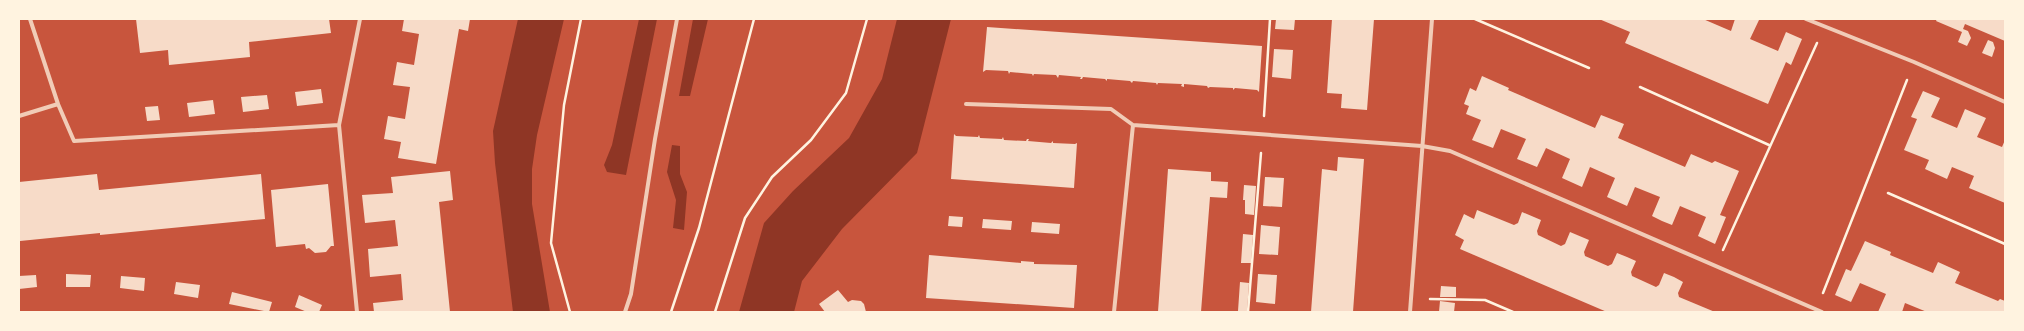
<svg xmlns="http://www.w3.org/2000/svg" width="2024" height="331" font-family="'Roboto Condensed',sans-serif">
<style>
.water{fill:#8f3625}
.building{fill:#f7dbc8}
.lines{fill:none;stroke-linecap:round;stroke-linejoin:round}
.path{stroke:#fff3e0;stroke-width:2.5}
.minor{stroke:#f1ccb7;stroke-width:4}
</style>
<rect width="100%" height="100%" fill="#c8553d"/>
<path class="water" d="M 518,19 L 564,19 L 537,135 L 532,169 L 532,204 L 550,312 L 513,312 L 495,163 L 493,131 Z
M 639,19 L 657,19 L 626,175 L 607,172 L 604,165 L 612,145 Z
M 693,19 L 708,19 L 690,96 L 679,96 Z
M 897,19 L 951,19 L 917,153 L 842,229 L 802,281 L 794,312 L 739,312 L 764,223 L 793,191 L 849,138 L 882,79 Z
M 672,145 L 680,146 L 680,174 L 687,192 L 684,230 L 673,228 L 676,200 L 667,172 Z"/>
<path class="building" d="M 136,19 L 329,19 L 331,33 L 249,42 L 250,57 L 169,65 L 168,50 L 140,53 Z
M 404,19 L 470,19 L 468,31 L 459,29 L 436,164 L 398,158 L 401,142 L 384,139 L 388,116 L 405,119 L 410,87 L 393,85 L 397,62 L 414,65 L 419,34 L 402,31 Z
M 1276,19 L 1295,19 L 1294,30 L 1275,29 Z
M 1332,19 L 1374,19 L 1367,110 L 1341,108 L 1342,94 L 1327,93 Z
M 1599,19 L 1703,19 L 1731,31 L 1735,19 L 1756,19 L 1759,20 L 1750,39 L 1778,51 L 1786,32 L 1802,39 L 1791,65 L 1786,62 L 1768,104 L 1625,43 L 1630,32 Z
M 1937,19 L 2005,19 L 2005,41 L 1965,24 L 1963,29 L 1968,31 L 1971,38 L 1967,46 L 1958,42 L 1962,32 L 1936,21 Z
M 987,27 L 1262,46 L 1259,92 L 1257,90 L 1235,88 L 1233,90 L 1233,88 L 1210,87 L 1208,88 L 1207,86 L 1184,84 L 1184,87 L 1181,86 L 1182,84 L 1158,83 L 1157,85 L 1156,83 L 1133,81 L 1132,83 L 1130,81 L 1107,79 L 1107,81 L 1105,79 L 1083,77 L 1082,79 L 1080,79 L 1081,77 L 1059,75 L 1058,78 L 1056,75 L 1034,74 L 1033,76 L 1032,74 L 1010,72 L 1009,74 L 1008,71 L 986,70 L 983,72 Z
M 1988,40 L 1993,42 L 1995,48 L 1992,57 L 1982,53 Z
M 1274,49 L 1293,50 L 1291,79 L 1272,77 Z
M 1482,76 L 1509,88 L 1508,90 L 1595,128 L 1601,115 L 1624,124 L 1618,138 L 1685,167 L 1691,154 L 1712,163 L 1715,161 L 1739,171 L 1720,215 L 1726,217 L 1715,244 L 1698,236 L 1706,217 L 1680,206 L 1672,225 L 1662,221 L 1652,216 L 1660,197 L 1635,187 L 1627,206 L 1607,197 L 1615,178 L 1590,167 L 1582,187 L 1562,178 L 1570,159 L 1546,148 L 1537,167 L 1517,159 L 1526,139 L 1501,129 L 1493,148 L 1472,140 L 1481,120 L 1466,114 L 1469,106 L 1464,104 L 1470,88 L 1476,91 Z
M 321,89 L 323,103 L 297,106 L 295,92 Z
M 1923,91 L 1940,98 L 1931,117 L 1957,128 L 1965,109 L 1986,118 L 1977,137 L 2002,147 L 2005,140 L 2005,203 L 1969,188 L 1974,176 L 1952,167 L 1947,179 L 1925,169 L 1929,160 L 1904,150 L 1917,119 L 1911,117 Z
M 267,95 L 269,109 L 243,112 L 241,97 Z
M 213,100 L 215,114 L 189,117 L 187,103 Z
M 158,106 L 160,120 L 147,121 L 145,107 Z
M 954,134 L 956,136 L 978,137 L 979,135 L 980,138 L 1002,139 L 1003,137 L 1004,140 L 1026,141 L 1027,139 L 1029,139 L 1028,141 L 1051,143 L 1053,141 L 1053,143 L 1075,144 L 1077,143 L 1074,188 L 951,179 Z
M 1338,157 L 1364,159 L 1353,312 L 1311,312 L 1322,169 L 1337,171 Z
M 1168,169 L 1211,172 L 1211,181 L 1228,182 L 1227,198 L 1210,197 L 1201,312 L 1158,312 Z
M 450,171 L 453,200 L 439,202 L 450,312 L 374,312 L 373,303 L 403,300 L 401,274 L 370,277 L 368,249 L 398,246 L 395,220 L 365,223 L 362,195 L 393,193 L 391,177 Z
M 97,174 L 99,190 L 261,174 L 265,219 L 100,235 L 100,233 L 20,241 L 19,182 Z
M 1265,177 L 1284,178 L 1282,207 L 1263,206 Z
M 328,184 L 334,246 L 331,246 L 326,252 L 315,253 L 309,248 L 306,249 L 305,244 L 276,247 L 271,190 Z
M 1244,185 L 1256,186 L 1254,215 L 1245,214 L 1245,200 L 1243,200 Z
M 1477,210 L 1514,225 L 1518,223 L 1522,212 L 1541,220 L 1537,231 L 1538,235 L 1561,246 L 1565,244 L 1570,232 L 1589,240 L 1584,252 L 1585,256 L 1608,266 L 1612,264 L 1617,253 L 1627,257 L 1636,261 L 1631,272 L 1632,276 L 1656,287 L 1659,285 L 1664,273 L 1674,277 L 1683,282 L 1678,293 L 1679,297 L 1715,312 L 1607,312 L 1460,249 L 1464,240 L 1455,235 L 1464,214 L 1474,219 Z
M 949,216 L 963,217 L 962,227 L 948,226 Z
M 983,219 L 1012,221 L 1011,230 L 982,228 Z
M 1032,222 L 1060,224 L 1059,234 L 1031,232 Z
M 1261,225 L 1280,227 L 1278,255 L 1259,254 Z
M 1243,234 L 1253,235 L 1251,263 L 1241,263 Z
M 1865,241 L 1891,252 L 1890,255 L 1933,273 L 1938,262 L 1960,272 L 1955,283 L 1998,301 L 2000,299 L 2005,301 L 2005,312 L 1927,312 L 1905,303 L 1902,312 L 1878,312 L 1886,294 L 1860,283 L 1851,302 L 1835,295 L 1846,269 L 1851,271 Z
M 929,255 L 1021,263 L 1021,261 L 1034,262 L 1034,264 L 1077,265 L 1074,308 L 926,298 Z
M 66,274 L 91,275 L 90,287 L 66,287 Z
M 1258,274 L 1277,275 L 1275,304 L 1256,302 Z
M 36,275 L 37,287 L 19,289 L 19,276 Z
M 121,276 L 145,278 L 144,291 L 120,288 Z
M 176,282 L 200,285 L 198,298 L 174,294 Z
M 1240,282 L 1249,283 L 1247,312 L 1238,311 Z
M 1441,286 L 1456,287 L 1456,297 L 1440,297 Z
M 838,290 L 848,302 L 852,300 L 861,301 L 864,304 L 866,312 L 825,312 L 819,304 Z
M 232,292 L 272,302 L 269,312 L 229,304 Z
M 299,295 L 322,305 L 319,312 L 307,312 L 295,307 Z
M 1440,301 L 1455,303 L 1454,312 L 1439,312 Z"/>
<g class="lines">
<path class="path" d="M 1475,19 L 1589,68
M 1640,87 L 1769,145
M 1264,116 L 1270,19
M 1888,193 L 2005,244
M 1723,250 L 1817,43
M 1823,293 L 1907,80
M 1430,299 L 1485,300 L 1513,312
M 570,312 L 551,243 L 564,105 L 581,19
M 671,312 L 699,228 L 754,19
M 715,312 L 745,218 L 772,177 L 811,140 L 846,93 L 867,19
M 1248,312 L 1261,153"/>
<path class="minor" d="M 30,19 L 58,104
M 1806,19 L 1914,62 L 2005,102
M 966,104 L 1111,109 L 1133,125 L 1422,146 L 1450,151 L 1822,312
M 19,116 L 58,104 L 74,141 L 339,125
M 357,312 L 339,125 L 360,19
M 625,312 L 631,294 L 655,139 L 677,19
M 1114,312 L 1133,125
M 1410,312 L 1432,19"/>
</g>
<rect width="2024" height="331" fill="none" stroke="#fff3e0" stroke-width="40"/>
</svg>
